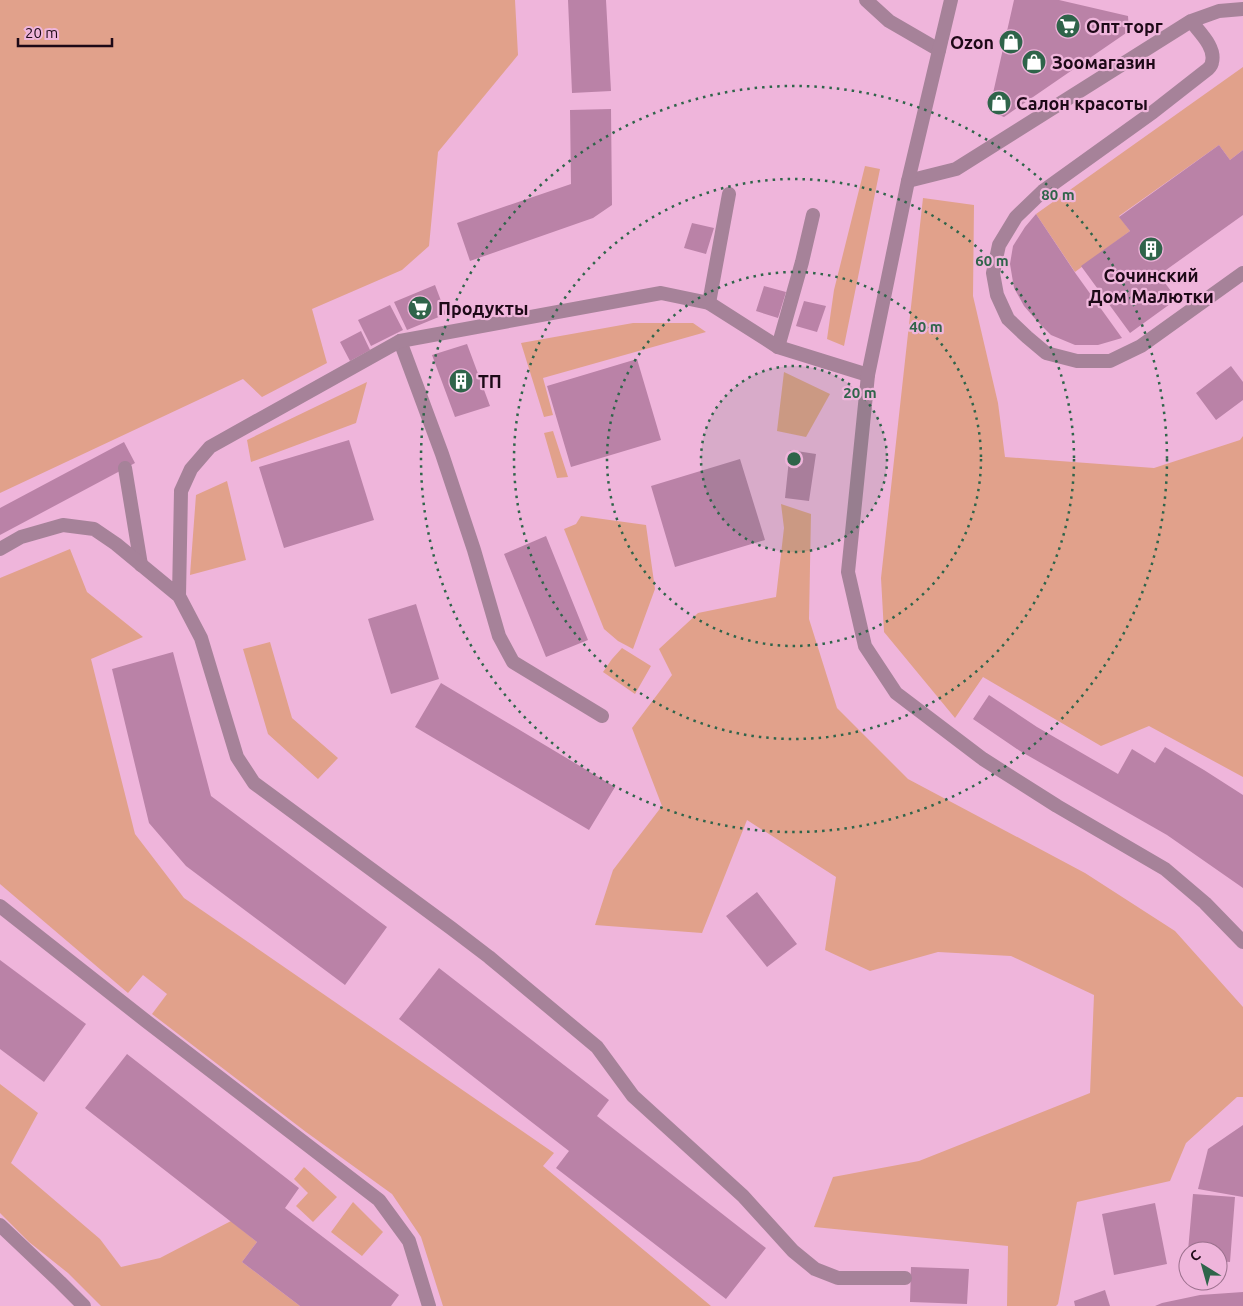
<svg xmlns="http://www.w3.org/2000/svg" width="1243" height="1306" font-family="Ubuntu,sans-serif">
<style>
.green{fill:#e1a18b}
.building{fill:#ba82a7}
.lines{fill:none;stroke-linecap:round;stroke-linejoin:round}
.service{stroke:#a68299;stroke-width:14}
.minor{stroke:#a68299;stroke-width:14}
.tertiary{stroke:#a68299;stroke-width:14}
.ring{fill:none;stroke:#2f644a;stroke-width:2.5;stroke-dasharray:2.5 5}
.labels{text-anchor:middle;dominant-baseline:central;stroke-width:4.5;stroke-linejoin:round;paint-order:stroke}
.poi-label{font-size:18px;font-weight:bold;fill:#1d0917;stroke:#efb5db;text-anchor:start}
.centre{fill:#2f644a;stroke:#efb5db;stroke-width:2.5}
.ring-label{font-size:15px;text-anchor:middle;font-weight:bold;fill:#2f644a;stroke:#efb5db;stroke-width:4.5;stroke-linejoin:round;paint-order:stroke}
</style>
<rect width="100%" height="100%" fill="#efb5db"/>
<path class="green" d="M 0,0 L 515,0 L 518,55 L 438,152 L 429,246 L 402,270 L 312,309 L 327,363 L 262,397 L 243,379 L 0,493 Z
M 1243,67 L 1243,150 L 1230,160 L 1219,145 L 1119,216 L 1130,231 L 1075,272 L 1036,214 Z
M 865,166 L 880,169 L 844,346 L 827,339 L 834,290 Z
M 923,198 L 974,205 L 973,296 L 998,403 L 1005,457 L 1154,468 L 1240,440 L 1243,436 L 1243,777 L 1149,726 L 1101,746 L 983,677 L 955,718 L 884,632 L 881,578 Z
M 633,323 L 693,323 L 706,332 L 543,378 L 553,415 L 544,417 L 521,343 Z
M 784,372 L 830,394 L 806,437 L 777,431 Z
M 367,382 L 356,423 L 251,462 L 247,440 Z
M 553,431 L 568,477 L 557,478 L 544,433 Z
M 227,481 L 246,560 L 190,575 L 196,495 Z
M 781,504 L 811,514 L 809,619 L 837,708 L 908,779 L 1085,873 L 1175,931 L 1243,1007 L 1243,1097 L 1237,1097 L 1186,1143 L 1170,1181 L 1077,1202 L 1058,1304 L 1056,1306 L 1007,1306 L 1008,1246 L 814,1227 L 833,1177 L 919,1161 L 1090,1093 L 1094,995 L 1011,956 L 938,952 L 870,971 L 825,950 L 836,877 L 747,820 L 702,933 L 595,925 L 613,870 L 662,806 L 632,728 L 672,675 L 659,649 L 698,613 L 776,597 L 784,528 Z
M 581,516 L 646,525 L 655,589 L 633,649 L 618,641 L 604,629 L 564,529 L 576,524 Z
M 70,549 L 87,592 L 143,637 L 91,659 L 135,834 L 184,898 L 554,1153 L 543,1166 L 711,1306 L 443,1306 L 421,1237 L 392,1194 L 306,1132 L 152,1014 L 167,994 L 143,975 L 128,993 L 0,884 L 0,578 Z
M 270,642 L 292,718 L 338,758 L 318,779 L 268,734 L 243,649 Z
M 622,648 L 651,666 L 635,694 L 603,672 L 612,659 Z
M 0,1084 L 38,1113 L 11,1163 L 100,1239 L 121,1267 L 160,1258 L 231,1221 L 257,1242 L 242,1262 L 300,1306 L 101,1306 L 68,1273 L 29,1242 L 0,1213 Z
M 304,1167 L 337,1197 L 313,1222 L 296,1206 L 308,1193 L 294,1179 Z
M 353,1202 L 383,1232 L 362,1256 L 331,1232 Z"/>
<path class="building" d="M 568,0 L 606,0 L 611,91 L 572,93 Z
M 1014,0 L 1059,0 L 1128,16 L 1129,31 L 1004,117 L 989,111 Z
M 611,109 L 612,205 L 593,218 L 470,261 L 457,223 L 571,184 L 570,110 Z
M 1219,145 L 1230,160 L 1243,150 L 1243,215 L 1159,275 L 1177,299 L 1130,333 L 1081,266 L 1130,231 L 1119,217 Z
M 1036,214 L 1076,274 L 1122,338 L 1098,345 L 1075,345 L 1051,335 L 1037,321 L 1024,306 L 1014,288 L 1010,264 L 1013,246 L 1025,227 Z
M 692,223 L 714,228 L 706,254 L 684,248 Z
M 435,285 L 446,314 L 407,330 L 394,302 Z
M 764,286 L 786,292 L 778,318 L 756,311 Z
M 804,301 L 826,306 L 817,332 L 796,326 Z
M 390,305 L 403,330 L 371,346 L 358,320 Z
M 361,331 L 370,350 L 350,361 L 340,342 Z
M 467,344 L 490,406 L 455,417 L 432,355 Z
M 637,359 L 661,440 L 571,467 L 547,386 Z
M 1231,366 L 1243,382 L 1243,400 L 1216,420 L 1196,393 Z
M 349,440 L 374,520 L 284,548 L 259,467 Z
M 124,442 L 135,463 L 0,535 L 0,508 Z
M 790,450 L 816,454 L 809,501 L 785,498 Z
M 740,459 L 765,540 L 675,567 L 651,486 Z
M 546,536 L 588,640 L 546,657 L 504,554 Z
M 416,604 L 439,679 L 391,694 L 368,619 Z
M 173,652 L 211,796 L 387,927 L 345,985 L 186,866 L 149,823 L 112,669 Z
M 441,683 L 615,787 L 589,830 L 415,727 Z
M 989,695 L 1037,727 L 1118,774 L 1132,749 L 1155,763 L 1165,747 L 1204,770 L 1243,795 L 1243,888 L 1167,835 L 1020,751 L 973,719 Z
M 757,892 L 797,944 L 767,967 L 726,916 Z
M 0,960 L 86,1024 L 44,1082 L 0,1049 Z
M 439,968 L 609,1100 L 597,1116 L 766,1248 L 726,1299 L 556,1168 L 569,1151 L 399,1019 Z
M 127,1054 L 299,1188 L 285,1208 L 399,1295 L 391,1306 L 300,1306 L 242,1262 L 257,1242 L 85,1108 Z
M 1243,1125 L 1243,1197 L 1198,1189 L 1208,1149 Z
M 1193,1194 L 1235,1197 L 1230,1262 L 1218,1261 L 1218,1251 L 1188,1251 Z
M 1155,1203 L 1167,1264 L 1114,1275 L 1102,1214 Z
M 911,1267 L 969,1269 L 967,1304 L 910,1302 Z
M 1105,1290 L 1110,1306 L 1075,1306 L 1074,1301 Z
M 1243,1292 L 1243,1306 L 1155,1306 L 1162,1303 L 1200,1295 Z"/>
<g class="lines">
<path class="service" d="M 866,0 L 889,21 L 939,50
M 1191,21 C 1199,32 1216,47 1212,62 C 1212,65 1210,67 1208,69 L 1153,112 L 1043,191 L 1016,217 L 999,245 L 993,273 L 997,295 L 1008,319 L 1027,337 L 1046,353 L 1077,361 L 1110,361 L 1141,346 L 1243,273
M 908,181 L 956,169 L 1191,21 L 1219,11 L 1243,9
M 709,303 L 729,194
M 400,341 L 442,454 L 474,550 L 499,636 L 513,662 L 602,716
M 778,347 L 802,262 L 813,215
M 125,468 L 141,565"/>
<path class="minor" d="M 868,375 L 778,347 L 709,303 L 661,293 L 400,341 L 210,447 L 191,469 L 181,491 L 179,596 L 201,638 L 237,757 L 254,783 L 451,928 L 489,957 L 597,1047 L 633,1096 L 743,1196 L 793,1251 L 815,1269 L 838,1278 L 905,1278
M 0,549 L 21,537 L 63,525 L 94,529 L 116,544 L 179,596
M 0,906 L 146,1021 L 379,1200 L 409,1241 L 429,1306
M 0,1225 L 60,1282 L 84,1306"/>
<path class="tertiary" d="M 951,0 L 908,181 L 868,375 L 848,572 L 865,646 L 896,693 L 983,759 L 1057,806 L 1165,869 L 1205,903 L 1243,942"/>
</g>
<circle cx="794" cy="459" r="93" fill="#2f644a" fill-opacity=".12"/>
<g class="ring">
<circle cx="794" cy="459" r="93"/>
<circle cx="794" cy="459" r="187"/>
<circle cx="794" cy="459" r="280"/>
<circle cx="794" cy="459" r="373"/>
</g>
<defs>
<symbol id="supermarket-disc" viewBox="-11 -11 22 22"><circle r="9.5" fill="#2f644a" stroke="#efb5db"/><path d="M-6-5.5h2.5l.6 2H6L4.5 2H-2.5L-4.4-4H-6ZM-1.5 3.2a1.3 1.3 0 1 0 .1 0ZM3 3.2a1.3 1.3 0 1 0 .1 0Z" fill="#fff"/></symbol>
<symbol id="shop-disc" viewBox="-11 -11 22 22"><circle r="9.5" fill="#2f644a" stroke="#efb5db"/><path d="M-5-2.5h2.3a2.7 3.5 0 0 1 5.4 0H5L5.5 6h-11ZM-1.5-2.5h3a1.5 2.3 0 0 0-3 0Z" fill="#fff"/></symbol>
<symbol id="building-disc" viewBox="-11 -11 22 22"><circle r="9.5" fill="#2f644a" stroke="#efb5db"/><path d="M-4-6H4V6H1V3H-1V6H-4ZM-2.5-4.3h1.7v1.8h-1.7ZM.8-4.3h1.7v1.8H.8ZM-2.5-1h1.7V.8h-1.7ZM.8-1h1.7V.8H.8Z" fill="#fff"/></symbol>
</defs>
<g fill-rule="evenodd">
<use href="#supermarket-disc" x="1054" y="12" width="28" height="28"/>
<use href="#shop-disc" x="997" y="28" width="28" height="28"/>
<use href="#shop-disc" x="1020" y="48" width="28" height="28"/>
<use href="#shop-disc" x="985" y="89" width="28" height="28"/>
<use href="#building-disc" x="1137" y="235" width="28" height="28"/>
<use href="#supermarket-disc" x="406" y="294" width="28" height="28"/>
<use href="#building-disc" x="447" y="367" width="28" height="28"/>
</g>
<g class="labels">
<g class="poi-label">
<text x="1086" y="26">Опт торг</text>
<text x="994" y="42" text-anchor="end">Ozon</text>
<text x="1052" y="62">Зоомагазин</text>
<text x="1016" y="103">Салон красоты</text>
<text x="1151" y="275" text-anchor="middle">Сочинский<tspan x="1151" dy="21">Дом Малютки</tspan></text>
<text x="438" y="308">Продукты</text>
<text x="478" y="381">ТП</text>
</g>
</g>
<circle cx="794" cy="459" r="8" class="centre"/>
<g class="ring-label">
<text x="1058" y="200">80 m</text>
<text x="992" y="266">60 m</text>
<text x="926" y="332">40 m</text>
<text x="860" y="398">20 m</text>
</g>
<g transform="translate(1203 1266) rotate(323)"><circle r="24" fill="#efb5db" stroke="#9b708d"/>
<path d="M0-4L9 19L0 12L-9 19Z" fill="#2f644a"/>
<text y="-8" font-size="14" font-weight="bold" text-anchor="middle" fill="#1d0917">С</text>
</g>
<path d="M18 38v8h94v-8" fill="none" stroke="#1d0917" stroke-width="2.5"/>
<text x="25" y="38" font-size="15" fill="#1d0917" stroke="#efb5db" stroke-width="4" paint-order="stroke">20 m</text>
</svg>
